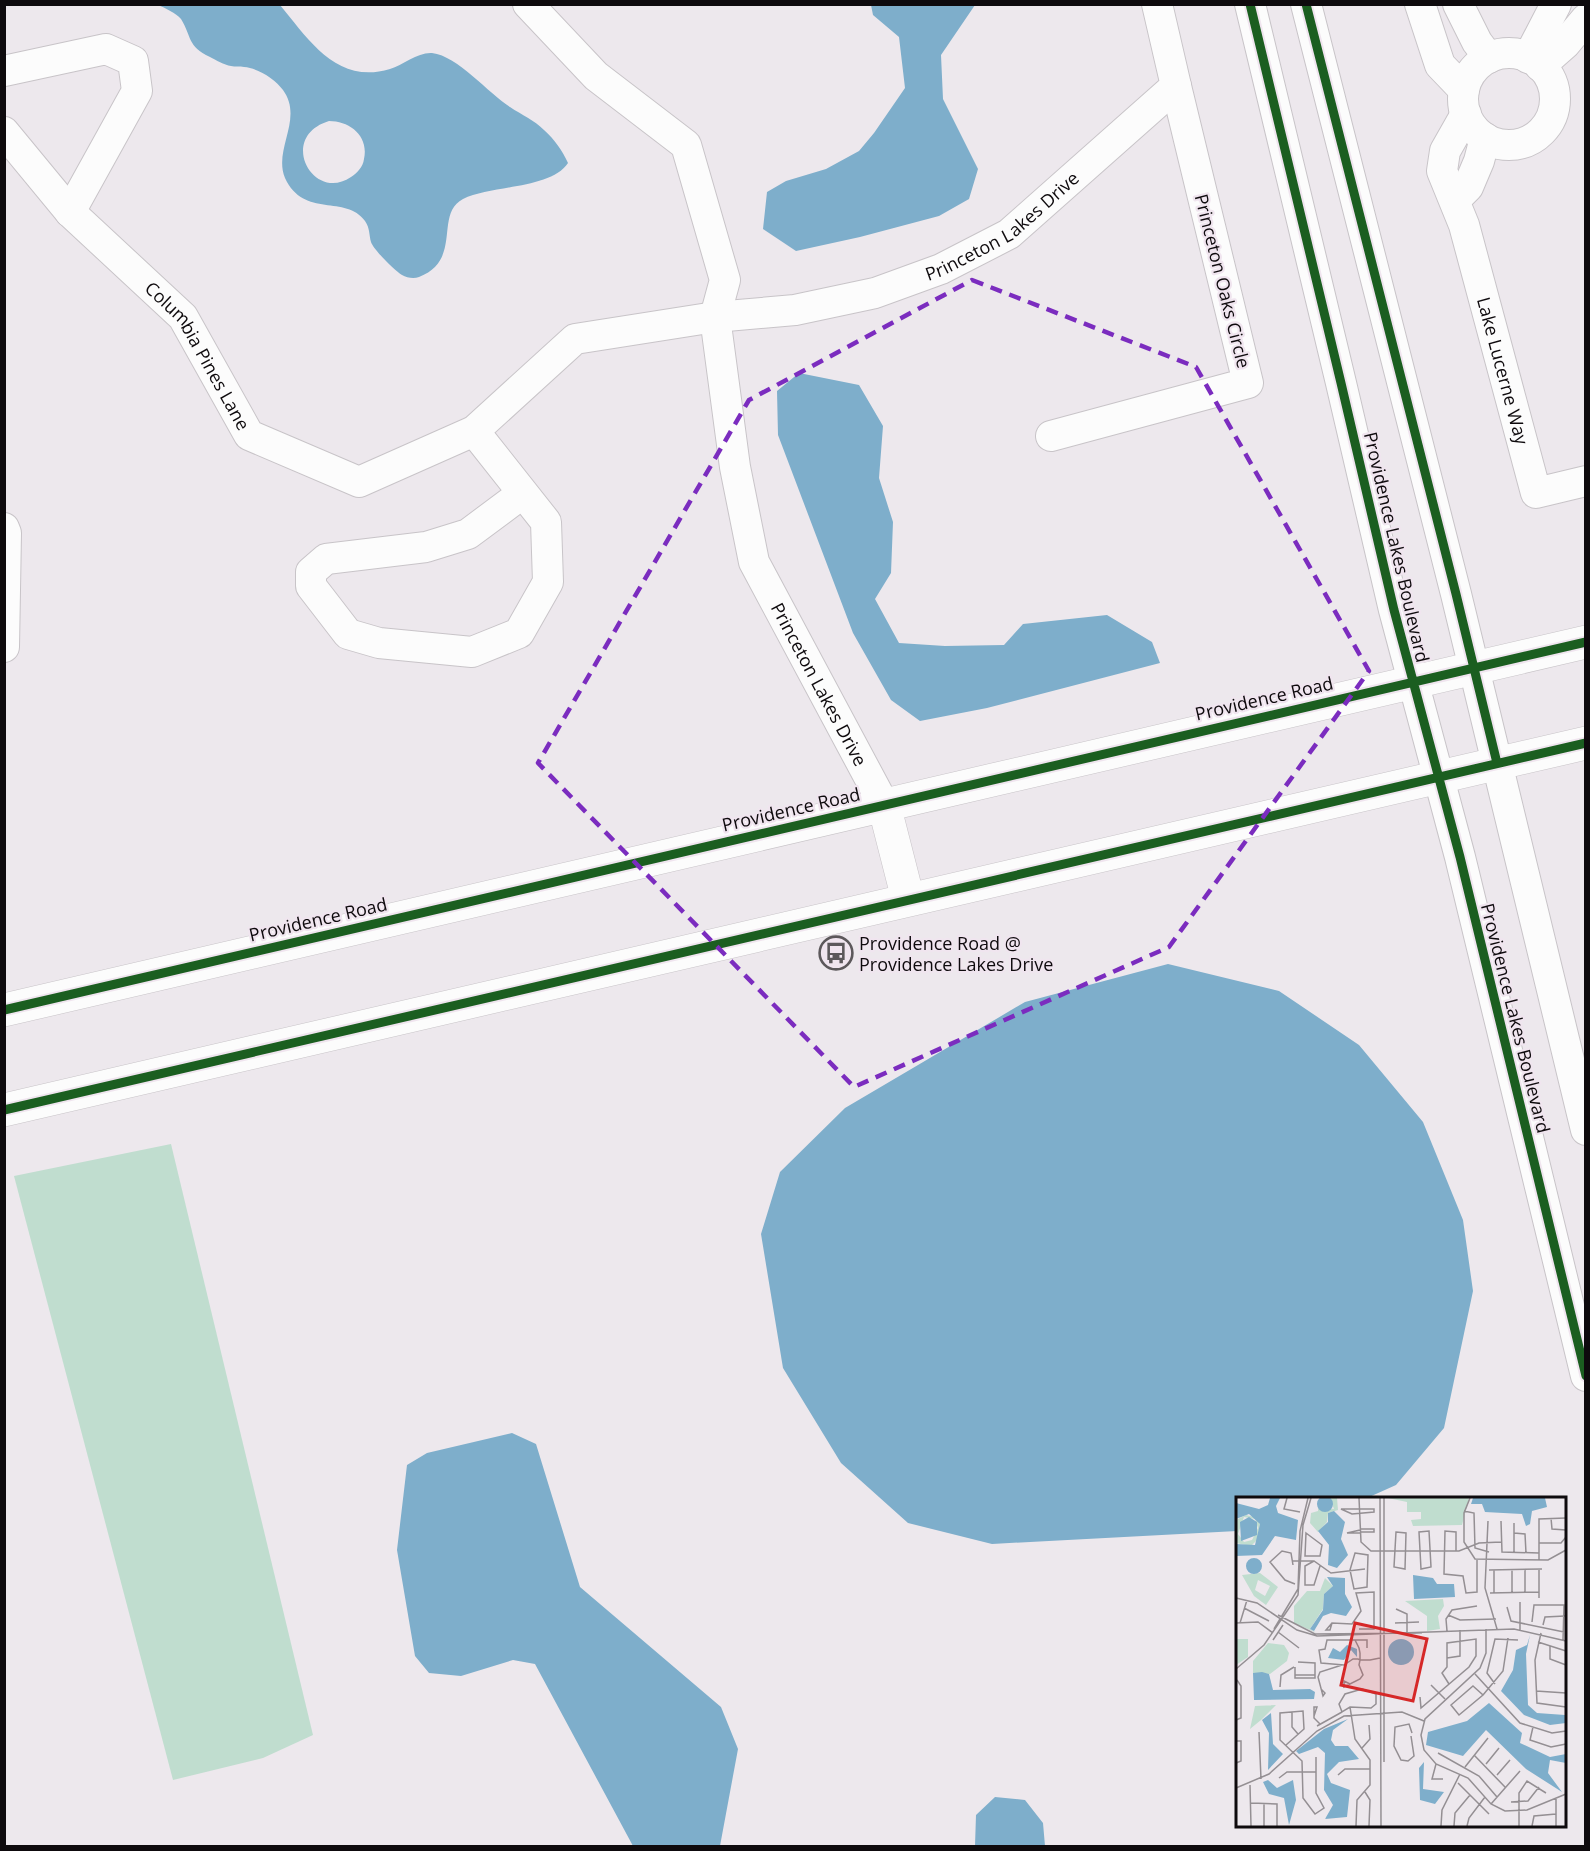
<svg xmlns="http://www.w3.org/2000/svg" width="1590" height="1851" font-family="'Open Sans',sans-serif">
<style>
.green{fill:#c0ddcf}
.water{fill:#7eaecb;fill-rule:evenodd}
.lines{fill:none;stroke-linecap:round;stroke-linejoin:round}
.minor-casing{stroke:#c8c4c8;stroke-width:32}
.major-casing{stroke:#c8c4c8;stroke-width:34}
.minor{stroke:#fcfcfc;stroke-width:30}
.major{stroke:#fcfcfc;stroke-width:33}
.cycleway-casing{stroke:#f0e5ef;stroke-width:13}
.cycleway{stroke:#1b5e20;stroke-width:9}
.marked{fill:none;stroke:#7b2cbf;stroke-width:4.5;stroke-dasharray:12 8;stroke-linejoin:round}
.labels{text-anchor:middle;dominant-baseline:central;stroke-width:4.5;stroke-linejoin:round;paint-order:stroke}
.street-label{font-size:18px;fill:#0e0a0d;stroke:#f0e5ef}
.poi-label{font-size:18px;fill:#0e0a0d;stroke:#f0e5ef;text-anchor:start}
.inset-road{fill:none;stroke:#948f93;stroke-width:1.5}
.view{fill:#d62828;fill-opacity:0.15;stroke:#d62828;stroke-width:3}
.inset-edge{fill:none;stroke:#0e0a0d;stroke-width:3}
</style>
<rect width="100%" height="100%" fill="#ede8ed"/>
<path class="green" d="M 171,1144 L 313,1735 L 263,1758 L 173,1780 L 14,1176 Z"/>
<path class="water" d="M 158,5 L 280,5 C 309,40 337,85 390,69 C 403,65 418,52 432,53 C 458,56 488,93 510,107 C 522,115 534,120 544,130 C 555,140 562,150 568,163 C 551,189 492,185 463,199 C 434,214 463,260 419,277 C 414,279 407,278 402,275 C 395,271 373,249 371,242 C 369,235 370,228 365,221 C 346,194 304,219 285,178 C 273,149 304,119 283,90 C 275,79 258,68 244,67 C 240,66 235,67 231,66 C 224,65 216,60 210,57 C 187,46 192,37 181,19 C 176,13 165,8 158,5 ZM 329,121 C 350,121 369,136 364,159 C 363,167 357,173 351,177 C 313,203 277,137 329,121 Z
M 871,5 L 975,5 L 941,55 L 943,99 L 978,169 L 969,199 L 939,216 L 860,237 L 796,251 L 763,229 L 767,192 L 786,181 L 826,169 L 859,151 L 874,133 L 905,88 L 899,37 L 873,15 Z
M 799,373 L 859,385 L 883,426 L 879,478 L 893,522 L 891,573 L 875,599 L 899,643 L 945,646 L 1004,645 L 1023,624 L 1107,615 L 1152,642 L 1160,663 L 987,708 L 920,721 L 891,700 L 853,633 L 778,435 L 777,391 Z
M 1168,964 L 1279,991 L 1359,1045 L 1423,1122 L 1463,1220 L 1473,1291 L 1444,1428 L 1396,1485 L 1367,1498 L 1238,1498 L 1237,1531 L 992,1544 L 908,1523 L 841,1463 L 783,1368 L 761,1234 L 780,1172 L 845,1108 L 1025,1002 Z
M 512,1433 L 536,1444 L 580,1587 L 721,1707 L 738,1749 L 720,1846 L 633,1846 L 535,1664 L 513,1660 L 461,1676 L 429,1673 L 415,1656 L 397,1550 L 407,1465 L 427,1453 Z
M 995,1797 L 1025,1800 L 1043,1823 L 1045,1846 L 975,1846 L 976,1815 Z"/>
<g class="lines">
<defs>
<g id="minor">
<path id="s1" d="M 528,4 L 596,76 L 686,145 L 725,280 L 715,317 L 735,467 L 754,562 L 884,805"/>
<path d="M 1250,4 L 1341,383 L 1394,610 L 1460,857 L 1586,1376"/>
<path d="M 1306,4 L 1456,594 L 1586,1130"/>
<path d="M 1420,4 L 1440,65 L 1464,90"/>
<path d="M 1458,4 L 1477,42 L 1489,58"/>
<circle cx="1509" cy="99" r="46"/>
<path d="M 1528,58 L 1556,4"/>
<path d="M 1540,66 L 1565,44 L 1586,19"/>
<path d="M 4,71 L 106,49 L 133,61 L 137,91 L 70,212"/>
<path id="s2" d="M 1466,114 L 1445,151 L 1442,171 L 1464,225 L 1536,493 L 1586,481"/>
<path id="s3" d="M 4,132 L 70,212 L 183,317 L 249,435 L 359,482 L 474,431 L 575,339 L 715,317 L 795,310 L 875,293 L 941,269 L 1009,234 L 1176,86 L 1157,4"/>
<path d="M 1455,200 L 1468,187 L 1479,161 L 1485,138"/>
<path d="M 474,431 L 546,522 L 548,582 L 519,633 L 472,652 L 379,643 L 348,634 L 311,586 L 311,572 L 326,559 L 426,547 L 468,534 L 523,493"/>
<path d="M 1051,436 L 1248,383 L 1176,86"/>
<path d="M 4,528 L 6,533 L 4,647"/>
</g>
<path id="major" d="M 884,805 L 908,899
M 4,1010 L 1586,642
M 4,1110 L 1586,743"/>
</defs>
<use href="#minor" class="minor-casing"/>
<use href="#major" class="major-casing"/>
<use href="#minor" class="minor"/>
<use href="#major" class="major"/>
<defs>
<path id="cycleway" d="M 1250,4 L 1341,383 L 1394,610 L 1460,857 L 1586,1376
M 1306,4 L 1456,594 L 1497,763
M 4,1010 L 1586,642
M 4,1110 L 1586,743"/>
</defs>
<use href="#cycleway" class="cycleway-casing"/>
<use href="#cycleway" class="cycleway"/>
</g>
<path class="marked" d="M 972,280 L 1196,367 L 1369,671 L 1169,947 L 854,1087 L 538,763 L 749,400 Z"/>
<defs>
<symbol id="bus-ring" viewBox="-11 -11 22 22"><circle r="9.5" fill="#f0e5ef" stroke="#5c585b" stroke-width="1.5"/><path d="M-5-6H5V4H4V6H2V4H-2V6H-4V4H-5ZM-3.5-4V0h7V-4ZM-3.5 1.2v1.5H-2V1.2ZM2 1.2v1.5H3.5V1.2Z" fill="#5c585b"/></symbol>
</defs>
<g fill-rule="evenodd">
<use href="#bus-ring" x="817" y="934" width="38" height="38"/>
</g>
<g class="labels">
<g class="street-label">
<text stroke="none"><textPath href="#s3" startOffset="1224">Princeton Lakes Drive</textPath></text>
<text transform="translate(1223 281) rotate(76)">Princeton Oaks Circle</text>
<text stroke="none"><textPath href="#s3" startOffset="298">Columbia Pines Lane</textPath></text>
<text stroke="none"><textPath href="#s2" startOffset="272">Lake Lucerne Way</textPath></text>
<text transform="translate(1397 547) rotate(77)">Providence Lakes Boulevard</text>
<text stroke="none"><textPath href="#s1" startOffset="778">Princeton Lakes Drive</textPath></text>
<text transform="translate(1264 698) rotate(-13)">Providence Road</text>
<text transform="translate(791 809) rotate(-13)">Providence Road</text>
<text transform="translate(318 919) rotate(-13)">Providence Road</text>
<text transform="translate(1516 1018) rotate(76)">Providence Lakes Boulevard</text>
</g>
<g class="poi-label">
<text x="859" y="943">Providence Road @<tspan x="859" dy="21">Providence Lakes Drive</tspan></text>
</g>
</g>
<g transform="translate(1236 1497)">
<rect width="330" height="330" fill="#ede8ed"/>
<path d="M 94,1 L 101,1 L 102,13 L 92,16 L 91,25 L 82,35 L 74,26 L 75,16 L 82,14 L 82,10 L 98,12 ZM 152,1 L 233,1 L 226,28 L 177,29 L 175,23 L 185,22 L 185,15 L 171,15 L 171,5 ZM 10,18 L 18,20 L 24,27 L 21,43 L 15,49 L 0,46 L 0,23 ZM 8,20 L 19,22 L 22,31 L 16,43 L 8,45 L 2,37 ZM 24,76 L 42,90 L 30,108 L 18,99 L 6,78 ZM 22,83 L 34,89 L 29,99 L 19,93 ZM 89,81 L 97,89 L 88,97 L 87,112 L 74,132 L 81,136 L 58,126 L 58,109 L 71,94 L 84,94 ZM 207,102 L 208,109 L 202,119 L 204,132 L 191,134 L 191,119 L 169,104 ZM 0,142 L 12,142 L 12,160 L 0,168 ZM 32,146 L 48,148 L 53,156 L 51,164 L 34,177 L 17,176 L 17,164 ZM 40,208 L 25,223 L 14,232 L 19,209 Z" fill="#c0ddcf" fill-rule="evenodd"/>
<path d="M81 7a8 8 0 1 1 16 0a8 8 0 1 1-16 0ZM 34,1 L 44,1 L 40,9 L 42,16 L 62,23 L 60,43 L 39,39 L 26,58 L 0,59 L 0,47 L 19,48 L 24,27 L 13,17 L 0,22 L 0,6 L 23,12 L 32,8 ZM 237,1 L 309,1 L 311,10 L 296,14 L 294,27 L 290,29 L 286,17 L 249,15 L 246,7 L 235,7 ZM 98,14 L 109,25 L 105,42 L 112,58 L 101,71 L 92,68 L 93,48 L 82,34 L 92,25 L 92,16 ZM 13,20 L 21,25 L 21,38 L 5,44 L 4,25 ZM10 69a8 8 0 1 1 16 0a8 8 0 1 1-16 0ZM 177,78 L 197,81 L 201,87 L 218,87 L 219,100 L 178,102 ZM 91,80 L 109,81 L 109,97 L 116,110 L 110,119 L 95,116 L 87,119 L 78,134 L 74,132 L 87,113 L 88,97 L 97,89 ZM 294,138 L 290,157 L 292,208 L 301,216 L 329,218 L 330,226 L 314,228 L 288,218 L 265,194 L 277,173 L 280,153 L 291,148 ZM152 155a13 13 0 1 1 26 0a13 13 0 1 1-26 0ZM 111,148 L 121,152 L 121,160 L 115,153 L 108,163 L 92,161 L 97,151 L 104,155 ZM 26,175 L 33,177 L 37,193 L 74,192 L 79,195 L 78,202 L 18,203 L 17,176 ZM 253,206 L 286,236 L 284,246 L 314,260 L 330,257 L 330,266 L 314,263 L 312,276 L 326,295 L 290,272 L 250,233 L 227,259 L 190,248 L 192,235 L 231,224 ZM 35,216 L 37,247 L 47,257 L 32,273 L 33,236 L 26,223 ZM 112,222 L 97,233 L 95,243 L 99,249 L 112,249 L 123,262 L 103,265 L 91,277 L 95,286 L 114,293 L 111,320 L 89,322 L 97,308 L 88,293 L 89,256 L 82,250 L 63,257 L 60,254 L 88,232 ZM 188,265 L 187,292 L 208,295 L 199,307 L 184,303 L 183,271 ZM 32,283 L 41,291 L 57,283 L 60,303 L 53,328 L 48,301 L 33,297 L 27,285 Z" fill="#7eaecb"/>
<path class="inset-road" d="M 51,1 L 48,12 L 64,15M 123,1 L 125,45 L 135,54 L 223,54 L 243,46 L 265,45M 144,1 L 145,329M 234,1 L 228,16 L 228,45 L 239,62 L 312,63 L 330,53M 105,12 L 138,12 L 138,15 L 116,17 ZM 228,14 L 238,16 L 239,51 L 253,55M 315,21 L 316,32 L 330,33M 252,24 L 249,91 L 261,132M 265,24 L 266,55 L 303,56M 278,26 L 278,56M 124,32 L 138,32 L 138,35 L 124,35M 193,34 L 195,70 L 185,72 L 183,35 ZM 160,35 L 170,36 L 169,72 L 158,70 ZM 70,36 L 86,48 L 84,59 L 69,59 ZM 124,36 L 111,36 L 124,33M 278,36 L 289,37 L 290,56M 303,46 L 325,46 L 330,40M 220,54 L 220,35 L 209,34 L 208,77 L 227,79 L 230,96 L 241,95 L 241,63M 119,56 L 132,58 L 131,90 L 118,92 L 114,73 ZM 303,63 L 303,22 L 330,21M 56,64 L 78,64 L 95,76 L 129,72M 78,64 L 69,69 L 69,88 L 78,88 L 84,69M 57,68 L 55,56 L 46,54 L 34,65 L 49,83 L 59,87M 276,72 L 276,96M 289,72 L 289,96M 253,73 L 306,72M 258,73 L 258,96M 303,73 L 303,101M 254,96 L 303,95M 0,101 L 21,106 L 61,133 L 81,139 L 278,132 L 330,144M 271,110 L 275,124 L 328,135M 8,111 L 33,124M 160,112 L 171,117 L 171,137M 42,118 L 79,137 L 186,136M 212,118 L 224,123 L 260,122M 296,125 L 298,108 L 328,108 L 327,143M 0,126 L 22,125 L 37,136M 4,126 L 11,103M 96,126 L 90,133 L 94,133 L 96,126 L 116,127 L 125,114 L 120,96 L 138,95 L 138,132 L 123,132M 159,126 L 183,125M 307,128 L 309,120 L 329,119M 38,132 L 62,92 L 64,34 L 72,1M 250,132 L 250,156 L 244,171 L 189,222 L 185,238 L 188,253 L 200,267 L 232,281 L 255,307 L 269,314 L 291,313 L 330,297M 284,133 L 284,105M 211,134 L 210,122 L 216,113 L 241,109M 42,135 L 63,151M 305,136 L 299,163 L 301,206 L 330,210M 37,143 L 47,128M 119,143 L 131,143 L 131,151M 302,145 L 330,154M 314,149 L 314,162 L 330,168M 211,161 L 224,159 L 224,133M 59,170 L 59,181 L 79,181 L 79,166 L 62,165M 0,172 L 28,148 L 62,98 L 67,28 L 75,1M 239,177 L 284,226 L 316,236 L 330,234M 59,178 L 79,178M 114,187 L 108,184 L 108,190 L 124,182 L 127,178 L 123,168 L 124,163 L 124,156 L 123,151 L 119,143 L 91,143 L 89,152 L 83,153 L 85,166 L 108,168 L 117,162 L 122,162 L 124,163 L 134,163 L 144,161M 259,187 L 251,176 L 259,142 L 282,143M 195,188 L 209,202M 237,189 L 247,198 L 223,218 L 215,208 ZM 44,190 L 45,178 L 58,170M 85,192 L 89,196 L 87,199 L 82,180 L 84,175 L 106,168M 126,192 L 140,197 L 140,207 L 135,211 L 114,210 L 106,215 L 103,207 L 109,197 ZM 300,194 L 330,196M 247,198 L 267,174 L 272,141M 184,200 L 185,211 L 233,170 L 240,159 L 240,142 L 211,146 L 211,170 L 206,176 L 213,187M 114,210 L 119,242 L 134,263 L 134,288 L 121,303 L 120,329M 56,215 L 56,230 L 62,237M 78,219 L 81,210 L 78,210 L 78,221 L 84,227M 0,223 L 5,221 L 5,189 L 1,183M 81,229 L 106,215M 297,230 L 294,243 L 315,250 L 330,247M 23,235 L 25,282M 175,239 L 178,259 L 172,264 L 165,263 L 158,249 L 159,230 L 173,227 L 176,236M 0,244 L 5,244 L 5,264 L 0,266M 50,248 L 68,232 L 67,214 L 44,216 L 44,243 L 66,264 L 67,301 L 79,317 L 88,311 L 80,296 L 80,260M 126,251 L 134,242 L 133,228M 202,256 L 243,279 L 261,300M 238,258 L 269,290M 148,265 L 148,1M 200,267 L 196,282 L 207,282M 250,267 L 263,251M 229,270 L 252,241M 102,278 L 109,272 L 134,272M 261,278 L 274,263M 43,281 L 51,275 L 80,275M 222,286 L 253,317M 14,288 L 15,329M 0,291 L 33,277 L 81,234 L 108,219 L 166,215 L 188,224M 129,295 L 134,303 L 133,329M 320,301 L 320,329M 275,305 L 292,304 L 303,290M 15,306 L 41,307 L 41,329M 255,307 L 284,274M 28,329 L 28,306M 205,329 L 206,313 L 224,277M 218,329 L 219,316 L 234,298M 231,329 L 233,321 L 249,300M 283,329 L 283,296 L 291,284 L 310,296M 296,329 L 298,319 L 320,317"/>
<path class="view" d="M 119,126 L 191,142 L 177,204 L 105,188 Z"/>
<rect width="330" height="330" class="inset-edge"/>
</g>
<rect width="1590" height="1851" fill="none" stroke="#0e0a0d" stroke-width="12"/>
</svg>
